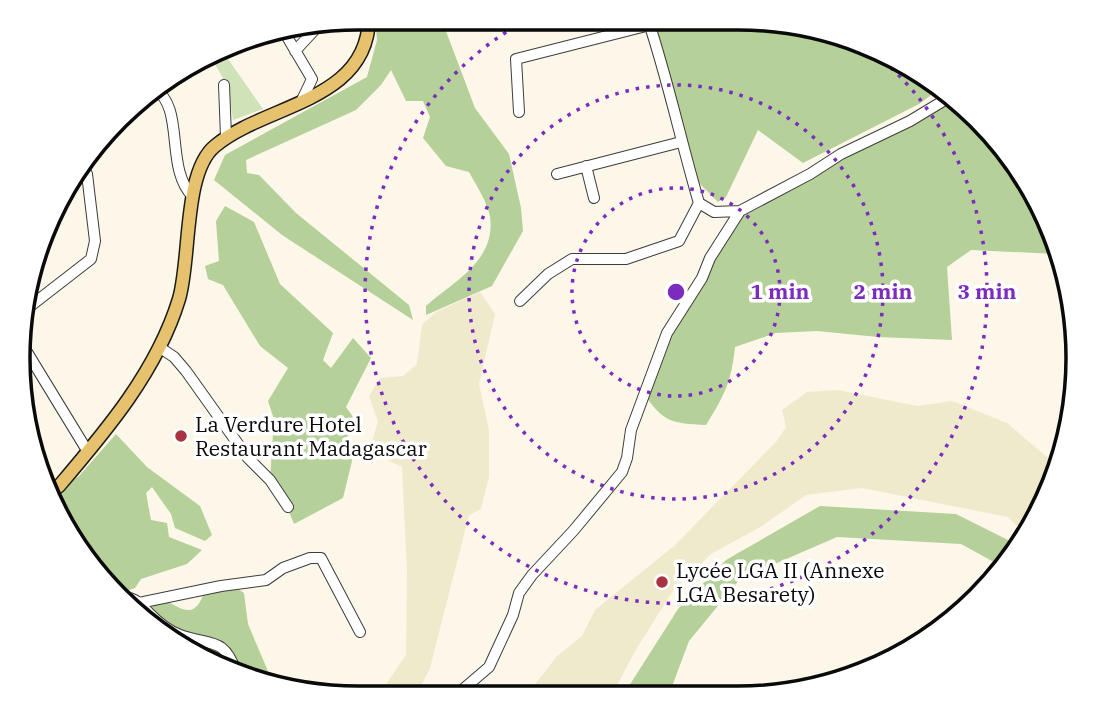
<svg xmlns="http://www.w3.org/2000/svg" width="1096" height="716" font-family="'IBM Plex Serif',serif">
<style>
.farmland{fill:#efeacc}
.green{fill:#d0e2b7}
.forest{fill:#b5d099}
.lines{fill:none;stroke-linecap:round;stroke-linejoin:round}
.minor-casing{stroke:#3d3d3d;stroke-width:12}
.major-casing{stroke:#1b1b1b;stroke-width:15}
.minor{stroke:#fff;stroke-width:10}
.major{stroke:#e7c26e;stroke-width:12}
.ring{fill:none;stroke:#7b2cbf;stroke-width:3.5;stroke-dasharray:3.5 7}
.poi-dot{fill:#a73440;stroke:#fff;stroke-width:2.5}
.labels{text-anchor:middle;dominant-baseline:central;stroke-width:7;stroke-linejoin:round;paint-order:stroke}
.poi-label{font-size:21px;fill:#0a0a0a;stroke:#fff;text-anchor:start}
.rim{fill:none;stroke:#0a0a0a;stroke-width:3.5}
.centre{fill:#7b2cbf;stroke:#fff;stroke-width:3.5}
.ring-label{font-size:21px;text-anchor:middle;font-weight:bold;fill:#7b2cbf;stroke:#fff;stroke-width:7;stroke-linejoin:round;paint-order:stroke}
</style>
<rect width="100%" height="100%" fill="#fcf7e9"/>
<path class="farmland" d="M 480,292 L 495,314 L 479,384 L 489,430 L 489,477 L 481,509 L 469,515 L 430,668 L 416,696 L 378,696 L 406,655 L 407,571 L 402,467 L 369,451 L 378,422 L 369,396 L 380,378 L 403,376 L 417,364 L 422,325 L 436,312 Z
M 838,390 L 917,406 L 952,401 L 1007,423 L 1060,468 L 1023,532 L 1008,517 L 862,488 L 806,495 L 762,526 L 711,554 L 672,592 L 634,653 L 611,697 L 525,697 L 557,656 L 582,636 L 595,610 L 675,545 L 776,442 L 786,427 L 782,410 L 807,392 Z"/>
<path class="green" d="M 221,49 L 263,109 L 233,120 L 228,87 L 210,55 Z"/>
<path class="forest" d="M 375,18 L 441,18 L 475,108 L 509,154 L 521,208 L 523,231 L 492,286 L 426,315 L 426,306 C 454,281 496,261 490,217 C 488,203 476,185 469,172 L 446,166 L 423,138 L 430,117 L 423,101 L 406,101 L 391,70 L 381,85 L 356,110 L 246,160 L 247,173 L 259,175 L 296,213 L 409,305 L 413,320 L 282,235 L 214,180 L 225,155 L 367,77 L 377,40 Z
M 651,20 L 783,20 L 888,52 L 941,88 L 919,104 L 803,163 L 758,130 L 726,197 L 718,202 L 699,183 Z
M 954,96 L 963,102 L 1044,208 L 1056,254 L 971,250 L 947,267 L 952,340 L 878,337 L 817,331 L 776,333 L 735,347 C 731,383 725,394 706,425 C 672,423 664,423 644,394 L 657,360 L 740,211 L 844,159 Z
M 225,206 L 254,222 L 280,284 L 333,333 L 323,360 L 331,368 L 353,338 L 371,358 L 346,407 L 358,424 L 346,438 L 352,461 L 343,498 L 294,524 L 285,502 L 270,480 L 274,419 L 268,401 L 288,368 L 260,346 L 223,285 L 208,279 L 205,266 L 219,261 L 216,221 Z
M 116,434 L 147,467 L 200,506 L 212,535 L 205,541 L 175,528 L 171,514 L 152,487 L 146,493 L 151,520 L 167,523 L 169,537 L 202,550 L 187,564 L 141,579 L 135,588 L 117,594 L 66,532 L 53,502 L 64,486 L 79,476 Z
M 820,506 L 956,514 L 1016,544 L 1003,567 L 961,544 L 837,537 L 740,579 L 689,641 L 668,697 L 622,697 L 678,609 L 726,560 Z
M 228,582 L 244,593 L 248,624 L 273,683 L 236,672 L 229,647 L 221,663 L 213,665 L 151,625 L 149,598 C 154,599 161,599 166,601 C 181,608 194,620 203,595 Z"/>
<g class="lines">
<defs>
<path id="minor" d="M 648,20 C 668,80 681,142 699,203 L 714,212 L 740,211 L 810,174 L 841,154 L 910,121 L 953,95
M 283,30 L 312,79 L 301,102
M 295,51 L 320,24
M 224,85 L 226,137
M 154,88 C 186,108 164,168 193,197
M 519,112 L 516,59 L 650,25
M 586,166 L 594,198
M 557,174 L 681,142
M 520,301 L 548,274 L 572,259 L 626,259 L 679,241 L 699,203
M 24,311 L 91,259 L 95,241 L 87,174 L 81,164
M 19,339 L 88,452
M 159,347 L 174,357 L 186,371 L 248,458 L 270,480 L 288,507
M 121,599 C 133,594 141,605 149,613 C 157,621 169,631 180,635 C 210,646 224,636 236,672
M 139,603 L 221,586 L 266,580 L 283,568 L 310,558 L 321,558 L 360,632
M 455,696 L 489,667 L 513,615 L 519,593 L 532,575 L 574,530 L 622,472 L 627,458 L 631,430 L 667,333 L 702,278 L 710,258 L 740,211"/>
<path id="major" d="M 49,494 L 59,486 C 106,431 157,371 179,299 C 191,259 183,172 215,146 C 265,104 368,102 369,18"/>
</defs>
<use href="#minor" class="minor-casing"/>
<use href="#major" class="major-casing"/>
<use href="#minor" class="minor"/>
<use href="#major" class="major"/>
</g>
<g class="ring">
<circle cx="676" cy="292" r="104"/>
<circle cx="676" cy="292" r="207"/>
<path d="M867 47A311 311 0 1 1 528 19"/>
</g>
<g class="poi-dot">
<circle cx="181" cy="436" r="7"/>
<circle cx="662" cy="582" r="7"/>
</g>
<g class="labels">
<g class="poi-label">
<text x="195" y="424">La Verdure Hotel<tspan x="195" dy="24">Restaurant Madagascar</tspan></text>
<text x="676" y="570">Lycée LGA II (Annexe<tspan x="676" dy="24">LGA Besarety)</tspan></text>
</g>
</g>
<path d="M0 0H1096V716H0ZM358 30H738A328 328 0 0 1 1066 358V358A328 328 0 0 1 738 686H358A328 328 0 0 1 30 358V358A328 328 0 0 1 358 30Z" fill="#fff" fill-rule="evenodd"/>
<path class="rim" d="M358 30H738A328 328 0 0 1 1066 358V358A328 328 0 0 1 738 686H358A328 328 0 0 1 30 358V358A328 328 0 0 1 358 30Z"/>
<circle cx="676" cy="292" r="10" class="centre"/>
<g class="ring-label">
<text x="780" y="299">1 min</text>
<text x="883" y="299">2 min</text>
<text x="987" y="299">3 min</text>
</g>
</svg>
